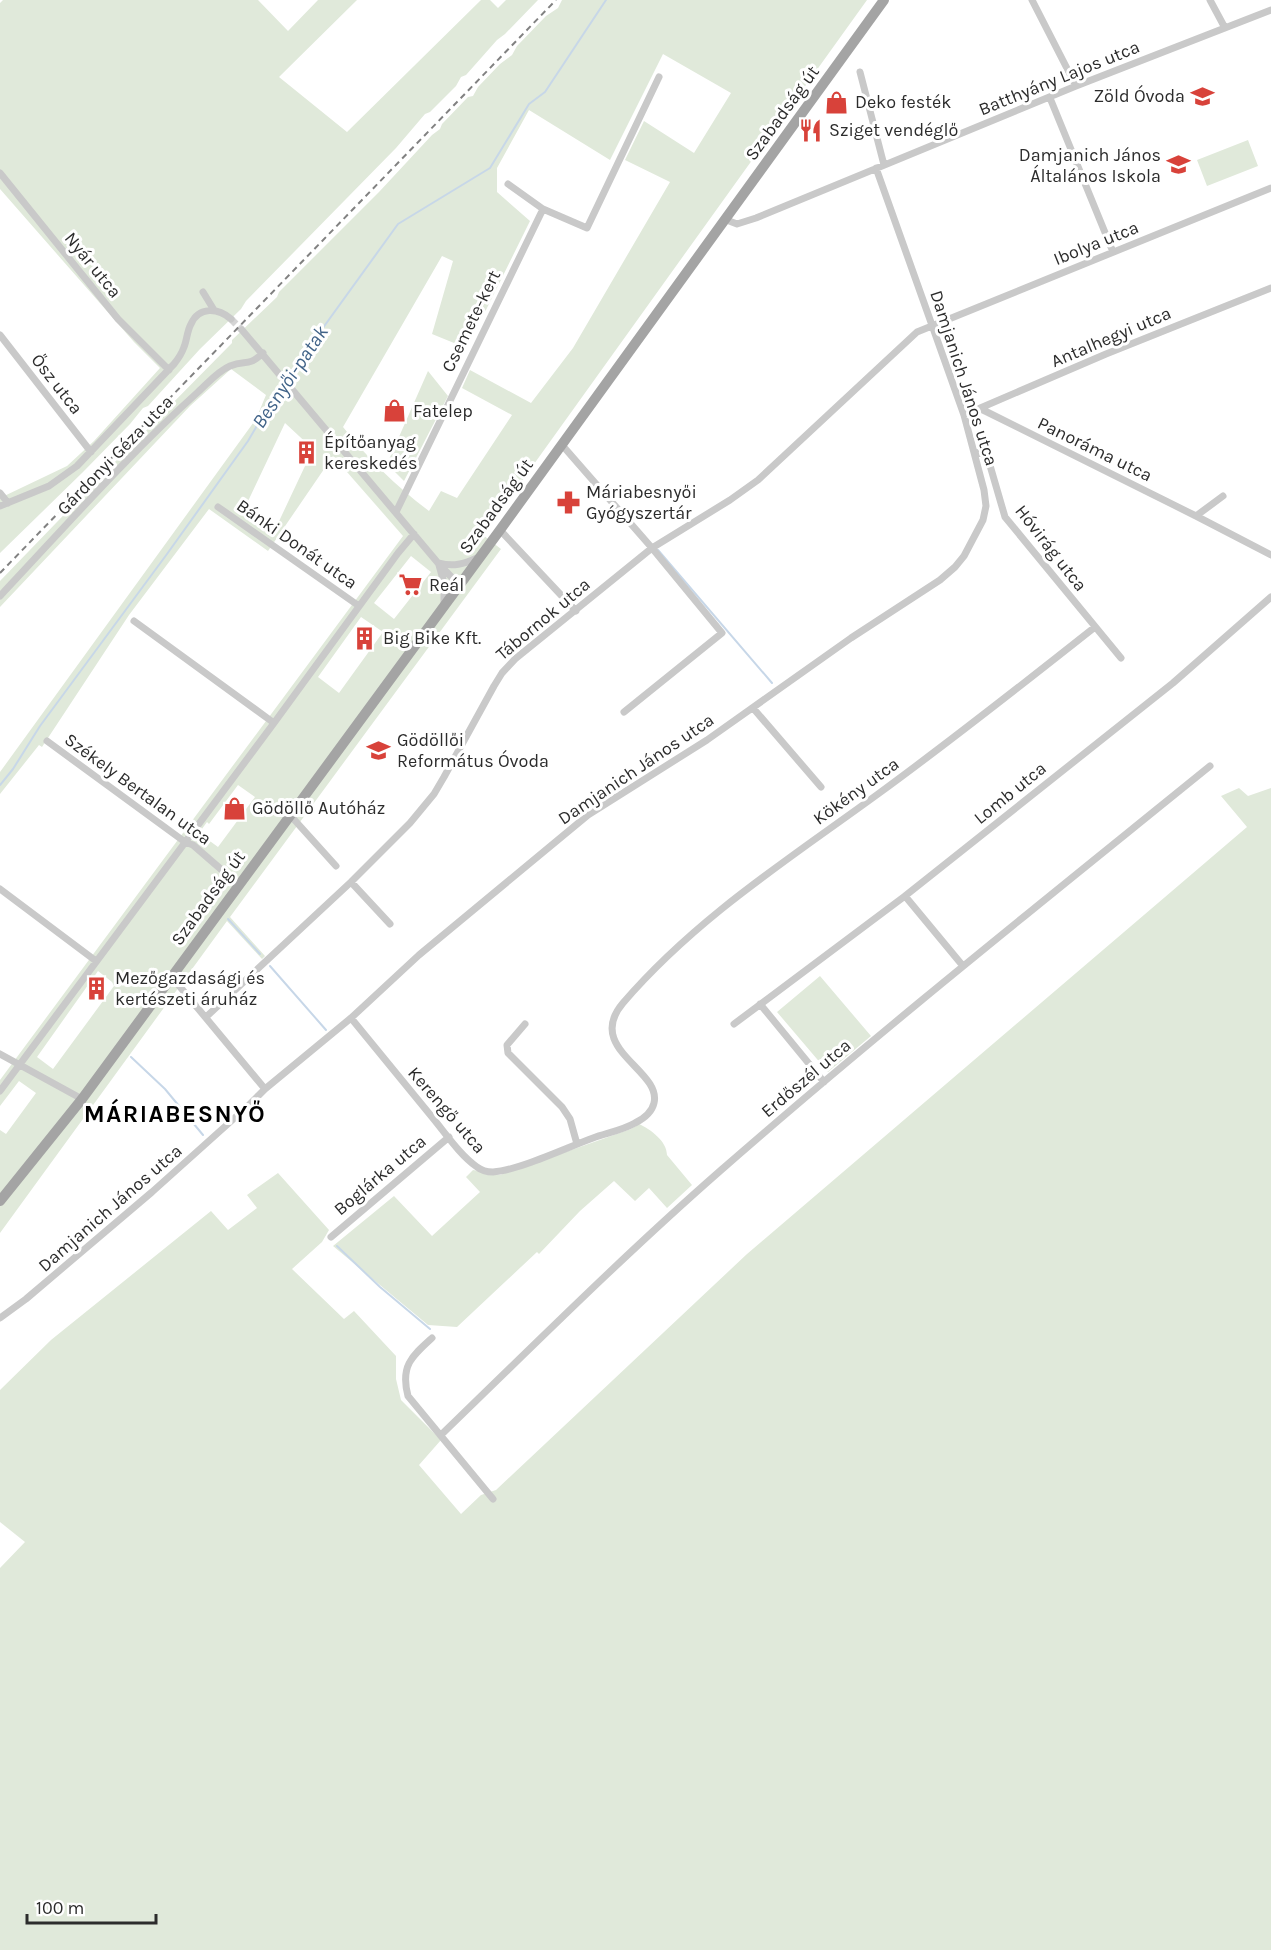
<svg xmlns="http://www.w3.org/2000/svg" width="1271" height="1950" font-family="Karla,sans-serif">
<style>
.green{fill:#e0e9da;fill-rule:evenodd}
.lines{fill:none;stroke-linecap:round;stroke-linejoin:round}
.stream{stroke:#c7d7e8;stroke-width:2}
.street-tunnel{stroke:#d5d5d5;stroke-width:7;stroke-dasharray:7 3.5;stroke-linecap:butt}
.street{stroke:#c9c9c9;stroke-width:7}
.primary{stroke:#a4a4a4;stroke-width:10}
.rail{stroke:#818181;stroke-width:2;stroke-dasharray:6 4.5;stroke-linecap:butt}
.labels{text-anchor:middle;dominant-baseline:central;stroke-width:6;stroke-linejoin:round;paint-order:stroke}
.street-label{font-size:18px;fill:#2c2c2c;stroke:#fff}
.poi-label{font-size:18px;fill:#2c2c2c;stroke:#fff;text-anchor:start}
.water-label{font-size:20px;font-style:italic;fill:#416388;stroke:#fff}
.district-label{font-size:24px;font-weight:bold;letter-spacing:1.5px;fill:#000;stroke:#fff}
</style>
<rect width="100%" height="100%" fill="#fff"/>
<path class="green" d="M 3,0 L 258,0 L 288,31 L 318,0 L 357,0 L 279,77 L 347,132 L 481,0 L 490,0 L 498,8 L 506,0 L 538,0 L 505,34 L 497,40 L 466,75 L 461,77 L 456,86 L 430,112 L 425,114 L 396,148 L 246,301 L 241,309 L 200,349 L 148,406 L 143,408 L 130,424 L 83,472 L 0,553 L 0,498 L 67,466 L 94,441 L 160,368 L 134,342 L 0,189 L 0,3 Z
M 562,0 L 867,0 L 483,535 L 501,549 L 230,917 L 265,956 L 262,959 L 227,921 L 0,1233 L 0,1130 L 6,1134 L 36,1093 L 19,1081 L 0,1106 L 0,1080 L 403,536 L 333,456 L 268,551 L 209,509 L 129,615 L 42,747 L 39,745 L 0,794 L 0,772 L 256,419 L 266,395 L 231,369 L 190,406 L 0,607 L 0,581 L 141,435 L 156,422 L 159,417 L 232,343 L 232,340 L 277,297 L 279,292 L 379,192 L 432,135 L 440,129 L 442,124 L 468,97 L 473,96 L 478,87 L 500,64 L 512,55 L 517,46 L 546,16 L 558,8 ZM 663,54 L 731,93 L 694,153 L 644,121 L 625,160 L 670,182 L 573,348 L 531,403 L 470,370 L 462,388 L 512,415 L 457,498 L 441,491 L 429,511 C 396,486 368,459 343,427 L 442,256 L 453,261 L 432,334 L 454,343 L 486,310 L 530,221 L 497,192 L 497,168 L 529,110 L 610,160 ZM 285,423 L 313,449 L 273,534 L 242,514 ZM 411,556 L 431,572 L 394,619 L 374,603 ZM 361,617 L 383,632 L 339,693 L 318,677 ZM 238,785 L 255,797 L 218,847 L 199,833 L 207,822 L 209,824 ZM 98,971 L 112,982 L 114,986 L 53,1069 L 37,1057 Z
M 1248,140 L 1258,166 L 1207,186 L 1197,160 Z
M 428,371 L 448,396 L 404,481 L 387,464 Z
M 1239,788 L 1248,796 L 1271,788 L 1271,1950 L 0,1950 L 0,1568 L 25,1542 L 0,1522 L 0,1390 L 51,1340 L 211,1211 L 228,1230 L 257,1208 L 247,1195 L 278,1173 L 329,1230 L 322,1242 L 292,1269 L 344,1319 L 354,1311 L 396,1356 L 396,1379 L 401,1400 L 441,1440 L 419,1465 L 461,1514 L 481,1495 L 496,1490 L 747,1254 L 1247,827 L 1221,796 Z
M 820,976 L 871,1036 L 828,1072 L 777,1012 Z
M 639,1124 C 650,1129 667,1141 667,1155 L 692,1185 L 667,1208 L 649,1188 L 635,1201 L 614,1181 L 580,1211 L 539,1254 L 537,1252 L 457,1327 L 428,1325 L 333,1246 L 394,1196 L 432,1236 L 480,1192 L 466,1177 L 473,1170 L 500,1175 L 631,1129 Z"/>
<g class="lines">
<path class="stream" d="M 286,379 L 398,224 L 490,168 L 529,104 L 545,92 L 606,0
M 658,550 L 772,683
M 0,785 L 13,769 L 40,726 L 167,554 L 248,441 L 282,383
M 210,904 L 212,906
M 228,919 L 260,954
M 270,966 L 326,1030
M 131,1057 L 165,1089 L 203,1135
M 337,1246 L 380,1287 L 430,1329"/>
<path class="street-tunnel" d="M 231,319 L 242,330"/>
<path class="street" d="M 1032,0 L 1076,86
M 1210,0 L 1225,28
M 860,72 L 884,165
M 1050,98 L 1113,252
M 0,173 L 118,319 L 169,370
M 543,209 L 587,228 L 659,77
M 724,219 L 737,224 L 756,218 L 1076,86 L 1271,10
M 203,292 L 214,310
M 242,330 L 438,563 L 459,585
M 0,335 L 91,452
M 981,409 L 1196,516 L 1271,555
M 964,415 L 1106,354 L 1271,288
M 562,445 L 652,548 L 722,633 L 624,712
M 974,451 L 983,454 L 989,462 L 1005,517 L 1121,658
M 0,493 L 8,503
M 0,506 L 49,486 L 77,466 L 174,364 C 178,359 182,353 184,347 C 187,340 187,331 191,324 C 199,306 218,308 231,319
M 218,507 L 359,606
M 396,512 L 543,209 L 508,184
M 1196,516 L 1223,496
M 500,530 L 576,611
M 439,563 C 453,567 464,564 477,558
M 439,565 L 444,583 L 444,604
M 0,596 C 65,527 128,455 198,392 C 208,383 218,371 230,366 C 246,359 247,368 263,353
M 134,621 L 274,723
M 753,708 L 821,787
M 47,741 L 185,842 L 193,845 L 238,884
M 290,815 L 336,866
M 351,882 L 390,924
M 0,889 L 96,961
M 905,896 L 963,966
M 171,976 L 265,1089
M 760,1004 L 824,1082
M 206,1017 L 351,882 L 410,823 L 434,794 L 444,777 L 494,686 L 502,673 L 515,659 L 652,548 L 730,500 L 758,480 L 917,332 L 1271,188
M 351,1018 C 378,1051 405,1084 432,1117 C 446,1134 460,1155 477,1167 C 482,1171 487,1172 493,1172 C 517,1171 568,1147 593,1138 C 607,1133 623,1130 635,1123 C 643,1119 652,1112 654,1103 C 662,1070 584,1049 623,1003 C 696,918 789,859 878,794 C 952,740 1023,684 1095,627
M 525,1024 L 507,1045 L 508,1053 L 562,1107 L 570,1119 L 577,1144
M 734,1024 L 905,896 L 1173,683 L 1271,597
M 0,1054 L 82,1099
M 0,1091 L 274,723 L 398,553 L 414,534
M 331,1237 L 449,1137
M 0,1318 L 26,1299 L 152,1192 L 249,1105 L 265,1089 L 351,1018 L 419,955 L 588,815 L 707,740 L 851,638 L 940,580 L 955,567 L 964,556 L 983,520 L 986,506 L 984,490 L 964,415 L 876,168
M 432,1338 C 412,1356 400,1366 408,1396 L 493,1499
M 441,1435 C 533,1346 624,1255 720,1171 C 880,1031 1046,899 1210,766"/>
<path class="primary" d="M 0,1201 L 82,1099 L 500,530 L 884,0"/>
<path class="rail" d="M 0,573 L 556,0"/>
</g>
<defs>
<symbol id="school-bare" viewBox="-9 -9 18 18"><path d="M0-5L7-2L0 1L-7-2ZM-4 1L0 2.5L4 1V4Q0 6-4 4Z" fill="#d8423a" stroke="#fff" stroke-width="2.5" paint-order="stroke"/></symbol>
<symbol id="shop-bare" viewBox="-9 -9 18 18"><path d="M-5-2.5h2.3a2.7 3.5 0 0 1 5.4 0H5L5.5 6h-11ZM-1.5-2.5h3a1.5 2.3 0 0 0-3 0Z" fill="#d8423a" stroke="#fff" stroke-width="2.5" paint-order="stroke"/></symbol>
<symbol id="restaurant-bare" viewBox="-9 -9 18 18"><path d="M-5-6h1v4h1v-4h1v4h1v-4h1v5L-1.5 .5V6h-2V.5L-5-1ZM5-6V6H3V1.5H1.5Q1.5-4 5-6Z" fill="#d8423a" stroke="#fff" stroke-width="2.5" paint-order="stroke"/></symbol>
<symbol id="building-bare" viewBox="-9 -9 18 18"><path d="M-4-6H4V6H1V3H-1V6H-4ZM-2.5-4.3h1.7v1.8h-1.7ZM.8-4.3h1.7v1.8H.8ZM-2.5-1h1.7V.8h-1.7ZM.8-1h1.7V.8H.8Z" fill="#d8423a" stroke="#fff" stroke-width="2.5" paint-order="stroke"/></symbol>
<symbol id="pharmacy-bare" viewBox="-9 -9 18 18"><path d="M-2-6h4v4h4v4h-4v4h-4v-4h-4v-4h4Z" fill="#d8423a" stroke="#fff" stroke-width="2.5" paint-order="stroke"/></symbol>
<symbol id="supermarket-bare" viewBox="-9 -9 18 18"><path d="M-6-5.5h2.5l.6 2H6L4.5 2H-2.5L-4.4-4H-6ZM-1.5 3.2a1.3 1.3 0 1 0 .1 0ZM3 3.2a1.3 1.3 0 1 0 .1 0Z" fill="#d8423a" stroke="#fff" stroke-width="2.5" paint-order="stroke"/></symbol>
</defs>
<g fill-rule="evenodd">
<use href="#school-bare" x="1186" y="80" width="33" height="33"/>
<use href="#shop-bare" x="820" y="86" width="33" height="33"/>
<use href="#restaurant-bare" x="794" y="114" width="33" height="33"/>
<use href="#school-bare" x="1162" y="148" width="33" height="33"/>
<use href="#shop-bare" x="378" y="394" width="33" height="33"/>
<use href="#building-bare" x="290" y="436" width="33" height="33"/>
<use href="#pharmacy-bare" x="552" y="486" width="33" height="33"/>
<use href="#supermarket-bare" x="394" y="568" width="33" height="33"/>
<use href="#building-bare" x="348" y="622" width="33" height="33"/>
<use href="#school-bare" x="362" y="734" width="33" height="33"/>
<use href="#shop-bare" x="218" y="792" width="33" height="33"/>
<use href="#building-bare" x="80" y="972" width="33" height="33"/>
</g>
<g class="labels">
<g class="street-label">
<text transform="translate(1059 78) rotate(-22)">Batthyány Lajos utca</text>
<text transform="translate(782 113) rotate(-54)">Szabadság út</text>
<text transform="translate(1096 243) rotate(-22)">Ibolya utca</text>
<text transform="translate(93 265) rotate(51)">Nyár utca</text>
<text transform="translate(471 321) rotate(-64)">Csemete-kert</text>
<text transform="translate(1111 337) rotate(-23)">Antalhegyi utca</text>
<text transform="translate(964 378) rotate(72)">Damjanich János utca</text>
<text transform="translate(57 384) rotate(52)">Ősz utca</text>
<text transform="translate(1095 449) rotate(26)">Panoráma utca</text>
<text transform="translate(115 455) rotate(-46)">Gárdonyi Géza utca</text>
<text transform="translate(496 506) rotate(-54)">Szabadság út</text>
<text transform="translate(297 544) rotate(35)">Bánki Donát utca</text>
<text transform="translate(1051 548) rotate(52)">Hóvirág utca</text>
<text transform="translate(543 619) rotate(-40)">Tábornok utca</text>
<text transform="translate(636 769) rotate(-34)">Damjanich János utca</text>
<text transform="translate(138 789) rotate(36)">Székely Bertalan utca</text>
<text transform="translate(856 791) rotate(-36)">Kökény utca</text>
<text transform="translate(1010 793) rotate(-39)">Lomb utca</text>
<text transform="translate(208 898) rotate(-54)">Szabadság út</text>
<text transform="translate(806 1078) rotate(-40)">Erdőszél utca</text>
<text transform="translate(447 1110) rotate(49)">Kerengő utca</text>
<text transform="translate(380 1175) rotate(-40)">Boglárka utca</text>
<text transform="translate(110 1208) rotate(-41)">Damjanich János utca</text>
</g>
<g class="poi-label">
<text x="1185" y="96" text-anchor="end">Zöld Óvoda</text>
<text x="855" y="102">Deko festék</text>
<text x="829" y="130">Sziget vendéglő</text>
<text x="1161" y="155" text-anchor="end">Damjanich János<tspan x="1161" dy="21">Általános Iskola</tspan></text>
<text x="413" y="411">Fatelep</text>
<text x="324" y="442">Építőanyag<tspan x="324" dy="21">kereskedés</tspan></text>
<text x="586" y="492">Máriabesnyői<tspan x="586" dy="21">Gyógyszertár</tspan></text>
<text x="429" y="585">Reál</text>
<text x="383" y="638">Big Bike Kft.</text>
<text x="397" y="740">Gödöllői<tspan x="397" dy="21">Református Óvoda</tspan></text>
<text x="252" y="808">Gödöllő Autóház</text>
<text x="115" y="978">Mezőgazdasági és<tspan x="115" dy="21">kertészeti áruház</tspan></text>
</g>
<g class="water-label">
<text transform="translate(290 377) rotate(-56)">Besnyői-patak</text>
</g>
<g class="district-label">
<text x="175" y="1114">MÁRIABESNYŐ</text>
</g>
</g>
<path d="M27 1914v9h129v-9" fill="none" stroke="#2c2c2c" stroke-width="3"/>
<text x="36" y="1914" font-size="18" fill="#2c2c2c" stroke="#ffffff" stroke-width="4.5" paint-order="stroke">100 m</text>
</svg>
